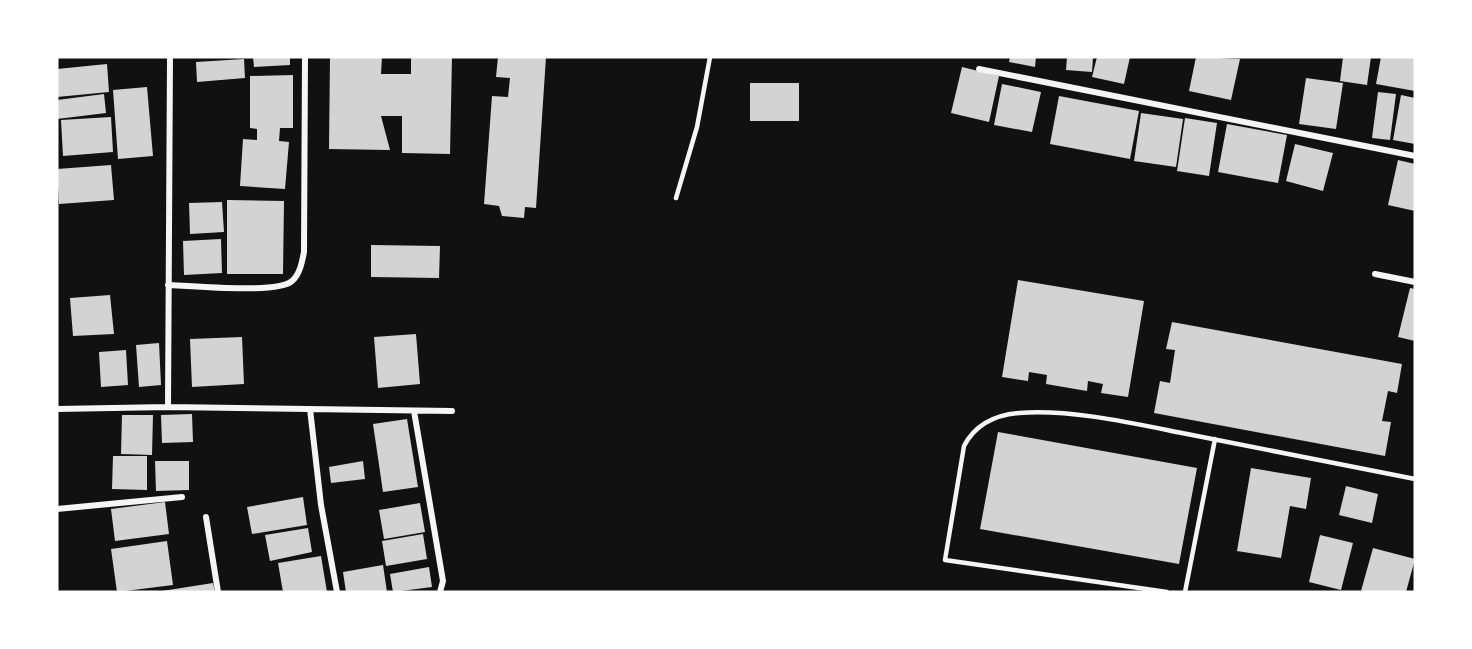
<svg xmlns="http://www.w3.org/2000/svg" width="1472" height="649" font-family="Helvetica,sans-serif">
<style>
.building{fill:#d3d3d3}
.lines{fill:none;stroke-linecap:round;stroke-linejoin:round}
.service{stroke:#f5f5f5;stroke-width:4.5}
.minor{stroke:#f5f5f5;stroke-width:6}
</style>
<rect width="100%" height="100%" fill="#111"/>
<path class="building" d="M 253,57 L 290,57 L 290,65 L 254,67 Z
M 330,57 L 382,57 L 381,74 L 411,74 L 411,57 L 452,57 L 450,154 L 402,153 L 402,116 L 381,116 L 390,150 L 329,149 Z
M 498,57 L 546,57 L 536,208 L 525,207 L 524,218 L 502,216 L 499,206 L 484,204 L 492,96 L 508,97 L 510,78 L 496,77 Z
M 1010,57 L 1036,57 L 1035,67 L 1009,62 Z
M 1067,57 L 1093,57 L 1092,72 L 1066,70 Z
M 1097,57 L 1130,57 L 1124,84 L 1092,77 Z
M 1196,57 L 1240,59 L 1231,100 L 1189,91 Z
M 1343,57 L 1371,57 L 1367,85 L 1340,81 Z
M 1381,57 L 1415,57 L 1415,91 L 1376,84 Z
M 244,59 L 245,78 L 197,82 L 196,62 Z
M 107,64 L 109,92 L 57,97 L 57,69 Z
M 962,67 L 999,76 L 989,122 L 951,113 Z
M 293,75 L 293,128 L 280,128 L 279,141 L 289,142 L 285,189 L 240,186 L 243,139 L 257,140 L 257,129 L 250,128 L 250,76 Z
M 1306,78 L 1343,83 L 1336,129 L 1299,124 Z
M 750,83 L 799,83 L 799,121 L 750,121 Z
M 1002,84 L 1041,92 L 1032,132 L 994,125 Z
M 147,87 L 153,156 L 118,159 L 113,90 Z
M 1378,92 L 1396,94 L 1390,140 L 1372,138 Z
M 104,94 L 106,113 L 57,119 L 57,100 Z
M 1401,95 L 1415,98 L 1415,144 L 1393,140 Z
M 1059,96 L 1139,111 L 1130,159 L 1050,144 Z
M 1141,113 L 1183,119 L 1176,167 L 1134,161 Z
M 111,117 L 113,152 L 63,156 L 61,120 Z
M 1185,118 L 1217,123 L 1209,176 L 1177,171 Z
M 1227,124 L 1287,135 L 1278,183 L 1218,172 Z
M 1295,144 L 1333,153 L 1323,191 L 1286,181 Z
M 1398,160 L 1415,164 L 1415,211 L 1388,205 Z
M 111,165 L 114,200 L 59,204 L 57,169 Z
M 227,200 L 284,201 L 283,274 L 227,274 Z
M 222,202 L 224,232 L 190,234 L 189,203 Z
M 221,239 L 222,273 L 184,275 L 183,241 Z
M 371,245 L 440,246 L 439,278 L 371,277 Z
M 1018,280 L 1144,301 L 1128,397 L 1101,393 L 1103,384 L 1088,381 L 1087,391 L 1046,384 L 1047,375 L 1029,372 L 1028,381 L 1002,377 Z
M 1410,288 L 1415,289 L 1415,341 L 1398,337 Z
M 110,295 L 114,334 L 73,336 L 70,298 Z
M 1172,322 L 1402,364 L 1397,393 L 1388,391 L 1382,421 L 1391,422 L 1385,456 L 1154,413 L 1160,381 L 1170,383 L 1175,350 L 1166,349 Z
M 416,334 L 420,384 L 378,388 L 374,337 Z
M 242,337 L 244,384 L 192,387 L 190,339 Z
M 159,343 L 161,385 L 139,387 L 136,345 Z
M 126,350 L 128,385 L 101,387 L 99,352 Z
M 192,414 L 193,442 L 162,443 L 161,415 Z
M 122,415 L 153,415 L 152,455 L 121,454 Z
M 407,419 L 418,487 L 383,492 L 373,424 Z
M 998,432 L 1197,468 L 1179,564 L 980,529 Z
M 113,456 L 147,456 L 147,490 L 112,489 Z
M 155,461 L 189,461 L 189,490 L 156,491 Z
M 363,461 L 365,479 L 331,483 L 329,467 Z
M 1251,468 L 1311,478 L 1306,509 L 1290,506 L 1281,558 L 1237,551 Z
M 1346,486 L 1378,494 L 1372,523 L 1339,515 Z
M 303,497 L 307,525 L 252,534 L 247,507 Z
M 165,502 L 169,534 L 115,541 L 111,509 Z
M 420,503 L 425,532 L 384,539 L 379,510 Z
M 308,528 L 312,552 L 270,561 L 265,535 Z
M 423,534 L 427,559 L 386,566 L 382,541 Z
M 1320,535 L 1353,543 L 1341,590 L 1309,582 Z
M 167,541 L 173,585 L 117,592 L 111,549 Z
M 1373,548 L 1415,559 L 1406,592 L 1361,591 Z
M 321,556 L 327,592 L 283,592 L 278,563 Z
M 383,565 L 387,592 L 346,592 L 343,572 Z
M 429,567 L 432,587 L 393,592 L 390,574 Z
M 213,583 L 215,592 L 162,592 L 162,591 Z"/>
<g class="lines">
<path class="service" d="M 676,198 L 697,127 L 710,57
M 1167,592 L 945,560 L 964,446 C 975,425 995,415 1019,413 C 1070,409 1132,423 1182,433 C 1260,448 1337,464 1415,479
M 1185,592 L 1215,439"/>
<path class="minor" d="M 979,69 L 1415,156
M 1375,274 L 1415,282
M 168,285 C 191,286 278,294 292,281 C 300,274 302,262 304,252 L 305,57
M 168,407 L 170,57
M 57,409 L 168,407 L 452,411
M 310,409 L 321,505 L 337,592
M 414,411 L 443,581 L 440,592
M 57,509 L 182,497
M 206,517 L 218,592"/>
</g>
<rect width="1472" height="649" fill="none" stroke="#ffffff" stroke-width="117"/>
</svg>
